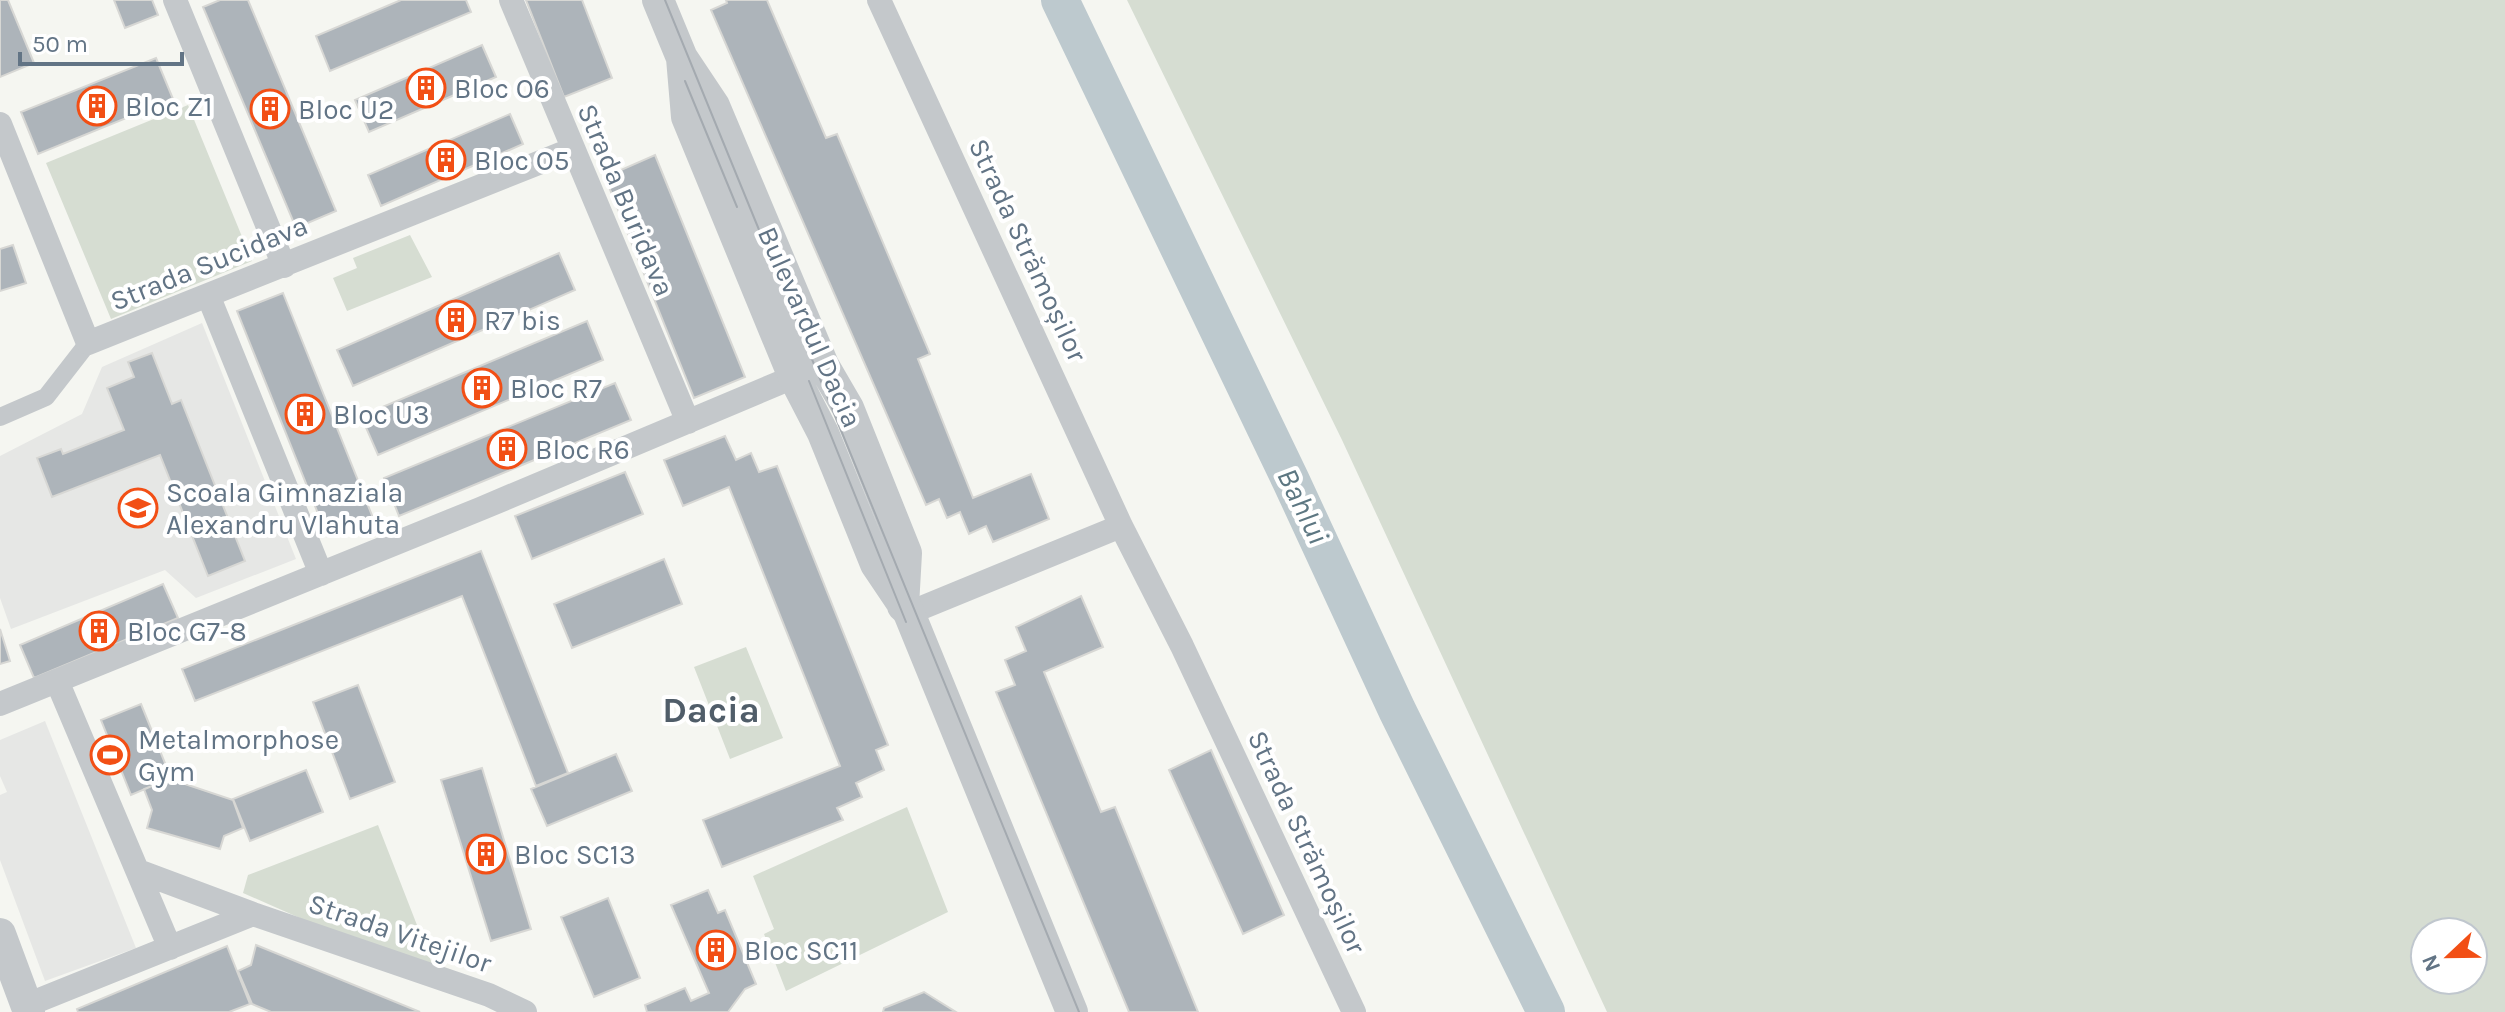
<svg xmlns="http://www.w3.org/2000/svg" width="2505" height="1012" font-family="Karla,sans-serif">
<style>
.built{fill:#e6e7e5}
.green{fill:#d6ddd2;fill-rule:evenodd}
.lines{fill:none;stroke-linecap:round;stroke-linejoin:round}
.river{stroke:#bdc9ce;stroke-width:38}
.building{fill:#adb4ba;stroke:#d7d7d4;stroke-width:2}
.pedestrian{stroke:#c4c8cb;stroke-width:18}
.minor{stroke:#c4c8cb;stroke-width:24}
.tertiary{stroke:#c4c8cb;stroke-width:32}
.tram{stroke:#a4aab0;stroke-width:2}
.labels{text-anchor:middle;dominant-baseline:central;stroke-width:8;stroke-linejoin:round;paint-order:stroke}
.poi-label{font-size:28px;fill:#627485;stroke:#fff;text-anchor:start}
.street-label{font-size:28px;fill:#627485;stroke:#fff}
.water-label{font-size:30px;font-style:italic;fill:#5d7782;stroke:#fff}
.district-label{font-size:36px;font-weight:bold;fill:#505d69;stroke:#fff}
</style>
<rect width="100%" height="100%" fill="#f5f6f1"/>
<path class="built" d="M 202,323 L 296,559 L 196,598 L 165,570 L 11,629 L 0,598 L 0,456 L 82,414 L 102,367 Z
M 45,721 L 136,948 L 45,981 L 0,860 L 0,795 L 7,792 L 0,776 L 0,740 Z"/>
<path class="green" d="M 1127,0 L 2505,0 L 2505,1012 L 1607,1012 L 1342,440 ZM 2425,932 L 2473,932 L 2473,980 L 2425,980 Z
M 188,105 L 252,261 L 111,319 L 46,163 Z
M 410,235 L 432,277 L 347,311 L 333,278 L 357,268 L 353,258 Z
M 746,647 L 783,738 L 730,759 L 694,667 Z
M 907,807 L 948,912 L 786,991 L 764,934 L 774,929 L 753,876 Z
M 378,825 L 438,979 L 243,893 L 248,875 Z"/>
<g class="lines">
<path class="river" d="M 1060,0 L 1291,481 L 1397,710 L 1546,1012"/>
</g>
<path class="building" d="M 0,0 L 8,0 L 34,63 L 0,77 Z
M 114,0 L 152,0 L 158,15 L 125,28 Z
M 220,0 L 248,0 L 336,211 L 296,228 L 203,7 Z
M 401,0 L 466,0 L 471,12 L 330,71 L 316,36 Z
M 526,0 L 582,0 L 612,78 L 564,97 Z
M 726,0 L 767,0 L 826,138 L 837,134 L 930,354 L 918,359 L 973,498 L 1031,474 L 1049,519 L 993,542 L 986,526 L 969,534 L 960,512 L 947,518 L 939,499 L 926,505 L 711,10 L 727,3 Z
M 482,45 L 496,77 L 369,132 L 355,100 Z
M 156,58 L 173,99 L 38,154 L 21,112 Z
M 510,114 L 523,144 L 381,206 L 368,175 Z
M 655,155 L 745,377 L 694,398 L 605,177 Z
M 13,245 L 26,283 L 0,291 L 0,249 Z
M 559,253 L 575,290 L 353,386 L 337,350 Z
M 283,293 L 373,518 L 327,536 L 237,311 Z
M 587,321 L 603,360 L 378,455 L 361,416 Z
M 152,353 L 172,404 L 181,400 L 245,561 L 208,576 L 160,455 L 52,497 L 37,458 L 61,449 L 63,454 L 124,430 L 107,388 L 134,377 L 128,362 Z
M 615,383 L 631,420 L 399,516 L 384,478 Z
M 725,436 L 736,460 L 751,453 L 759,472 L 777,466 L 888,745 L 876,750 L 884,770 L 856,783 L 862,797 L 837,808 L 843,820 L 722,867 L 703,820 L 840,766 L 729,487 L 683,506 L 664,460 Z
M 625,472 L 643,514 L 532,559 L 515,516 Z
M 481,551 L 568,773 L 536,786 L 462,596 L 195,701 L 182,669 Z
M 664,559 L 682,604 L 572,648 L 554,604 Z
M 163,584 L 178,618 L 34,678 L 20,645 Z
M 1081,596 L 1103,647 L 1044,672 L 1101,812 L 1115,807 L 1198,1012 L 1129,1012 L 996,692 L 1015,685 L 1005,660 L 1026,651 L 1016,627 Z
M 0,629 L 10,661 L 0,664 Z
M 358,685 L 395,782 L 350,799 L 313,702 Z
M 141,704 L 171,778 L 131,795 L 101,720 Z
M 1211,750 L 1284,915 L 1243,934 L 1169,770 Z
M 616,754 L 632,791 L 547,826 L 531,789 Z
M 482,768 L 531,929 L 491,941 L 441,780 Z
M 306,770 L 323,812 L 250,841 L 233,799 Z
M 170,779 L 233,800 L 243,828 L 224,836 L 220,849 L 147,828 L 152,810 L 144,789 Z
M 708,890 L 718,913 L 725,910 L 756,984 L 745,989 L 728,1012 L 647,1012 L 645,1005 L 685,988 L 691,1001 L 709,993 L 671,905 Z
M 608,898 L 640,978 L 594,997 L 561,917 Z
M 256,945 L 420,1012 L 271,1012 L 252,1004 L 238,971 L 251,965 Z
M 227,946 L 250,1004 L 229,1012 L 78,1012 L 77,1009 Z
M 924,992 L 956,1012 L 883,1012 L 884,1008 Z"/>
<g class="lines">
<path class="pedestrian" d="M 0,417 L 46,397 L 88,343"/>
<path class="minor" d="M 175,0 L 284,266
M 511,0 L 688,422
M 879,0 L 1121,526 L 1182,646 L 1354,1012
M 0,124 L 88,343 L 571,150
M 208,295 L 321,574
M 909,613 L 1121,526
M 57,681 L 170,948
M 0,704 L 480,509 L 808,371
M 138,871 L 253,914 L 489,995 L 525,1012
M 27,1005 L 253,914"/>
<path class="tertiary" d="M 658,0 L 682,58 L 714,106 L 823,365 L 848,408 L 906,553 L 903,606
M 682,58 L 687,117 L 794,377 L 823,433 L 876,564 L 909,613 L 1072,1012
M 0,934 L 29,1012"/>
<path class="tram" d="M 665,0 L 1079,1012
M 685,81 L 737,207
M 809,381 L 906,622"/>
</g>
<defs>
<symbol id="building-ring" viewBox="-11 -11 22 22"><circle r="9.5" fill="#fff" stroke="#f24f15" stroke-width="1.5"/><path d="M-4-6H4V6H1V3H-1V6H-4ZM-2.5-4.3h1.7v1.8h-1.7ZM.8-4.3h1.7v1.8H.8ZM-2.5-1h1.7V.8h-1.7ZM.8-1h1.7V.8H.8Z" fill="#f24f15"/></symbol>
<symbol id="school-ring" viewBox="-11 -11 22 22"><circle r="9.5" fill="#fff" stroke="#f24f15" stroke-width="1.5"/><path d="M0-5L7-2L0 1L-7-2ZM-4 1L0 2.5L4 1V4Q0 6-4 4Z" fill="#f24f15"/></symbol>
<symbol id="stadium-ring" viewBox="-11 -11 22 22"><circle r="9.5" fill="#fff" stroke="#f24f15" stroke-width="1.5"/><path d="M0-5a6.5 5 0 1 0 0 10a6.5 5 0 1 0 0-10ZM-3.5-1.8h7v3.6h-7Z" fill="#f24f15"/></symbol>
</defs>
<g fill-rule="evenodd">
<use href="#building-ring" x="404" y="66" width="44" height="44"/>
<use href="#building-ring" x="75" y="84" width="44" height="44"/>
<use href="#building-ring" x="248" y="87" width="44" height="44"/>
<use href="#building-ring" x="424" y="138" width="44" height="44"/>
<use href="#building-ring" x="434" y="298" width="44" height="44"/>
<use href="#building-ring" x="460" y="366" width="44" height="44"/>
<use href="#building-ring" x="283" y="392" width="44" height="44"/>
<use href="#building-ring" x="485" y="427" width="44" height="44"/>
<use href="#school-ring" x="116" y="486" width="44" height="44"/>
<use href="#building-ring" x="77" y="609" width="44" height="44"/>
<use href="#stadium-ring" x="88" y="733" width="44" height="44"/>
<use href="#building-ring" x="464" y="832" width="44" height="44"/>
<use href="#building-ring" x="694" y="928" width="44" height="44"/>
</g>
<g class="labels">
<g class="poi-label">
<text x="454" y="88">Bloc O6</text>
<text x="125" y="106">Bloc Z1</text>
<text x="298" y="109">Bloc U2</text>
<text x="474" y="160">Bloc O5</text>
<text x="484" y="320">R7 bis</text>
<text x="510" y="388">Bloc R7</text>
<text x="333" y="414">Bloc U3</text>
<text x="535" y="449">Bloc R6</text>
<text x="166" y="492">Scoala Gimnaziala<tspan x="166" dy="32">Alexandru Vlahuta</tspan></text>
<text x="127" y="631">Bloc G7-8</text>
<text x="138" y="739">Metalmorphose<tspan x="138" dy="32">Gym</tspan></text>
<text x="514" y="854">Bloc SC13</text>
<text x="744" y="950">Bloc SC11</text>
</g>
<g class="street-label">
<text transform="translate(626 200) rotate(67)">Strada Buridava</text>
<text transform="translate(1028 250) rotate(65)">Strada Strămoșilor</text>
<text transform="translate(209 263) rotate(-22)">Strada Sucidava</text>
<text transform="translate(810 327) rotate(66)">Bulevardul Dacia</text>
<text transform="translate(1307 842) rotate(65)">Strada Strămoșilor</text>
<text transform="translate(400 933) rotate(19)">Strada Vitejilor</text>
</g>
<g class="water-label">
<text transform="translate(1303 506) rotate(64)">Bahlui</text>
</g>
<g class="district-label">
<text x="711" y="710">Dacia</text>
</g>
</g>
<g transform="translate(2449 956) rotate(248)"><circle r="38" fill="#ffffff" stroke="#c0c7ce" stroke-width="2"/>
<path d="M0-6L14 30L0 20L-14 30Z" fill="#f24f15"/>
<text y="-12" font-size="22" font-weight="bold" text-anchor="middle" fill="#627485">N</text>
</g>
<path d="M20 52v12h162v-12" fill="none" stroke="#627485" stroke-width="4"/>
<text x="32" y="52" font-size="24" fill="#627485" stroke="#ffffff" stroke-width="6" paint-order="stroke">50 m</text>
</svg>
